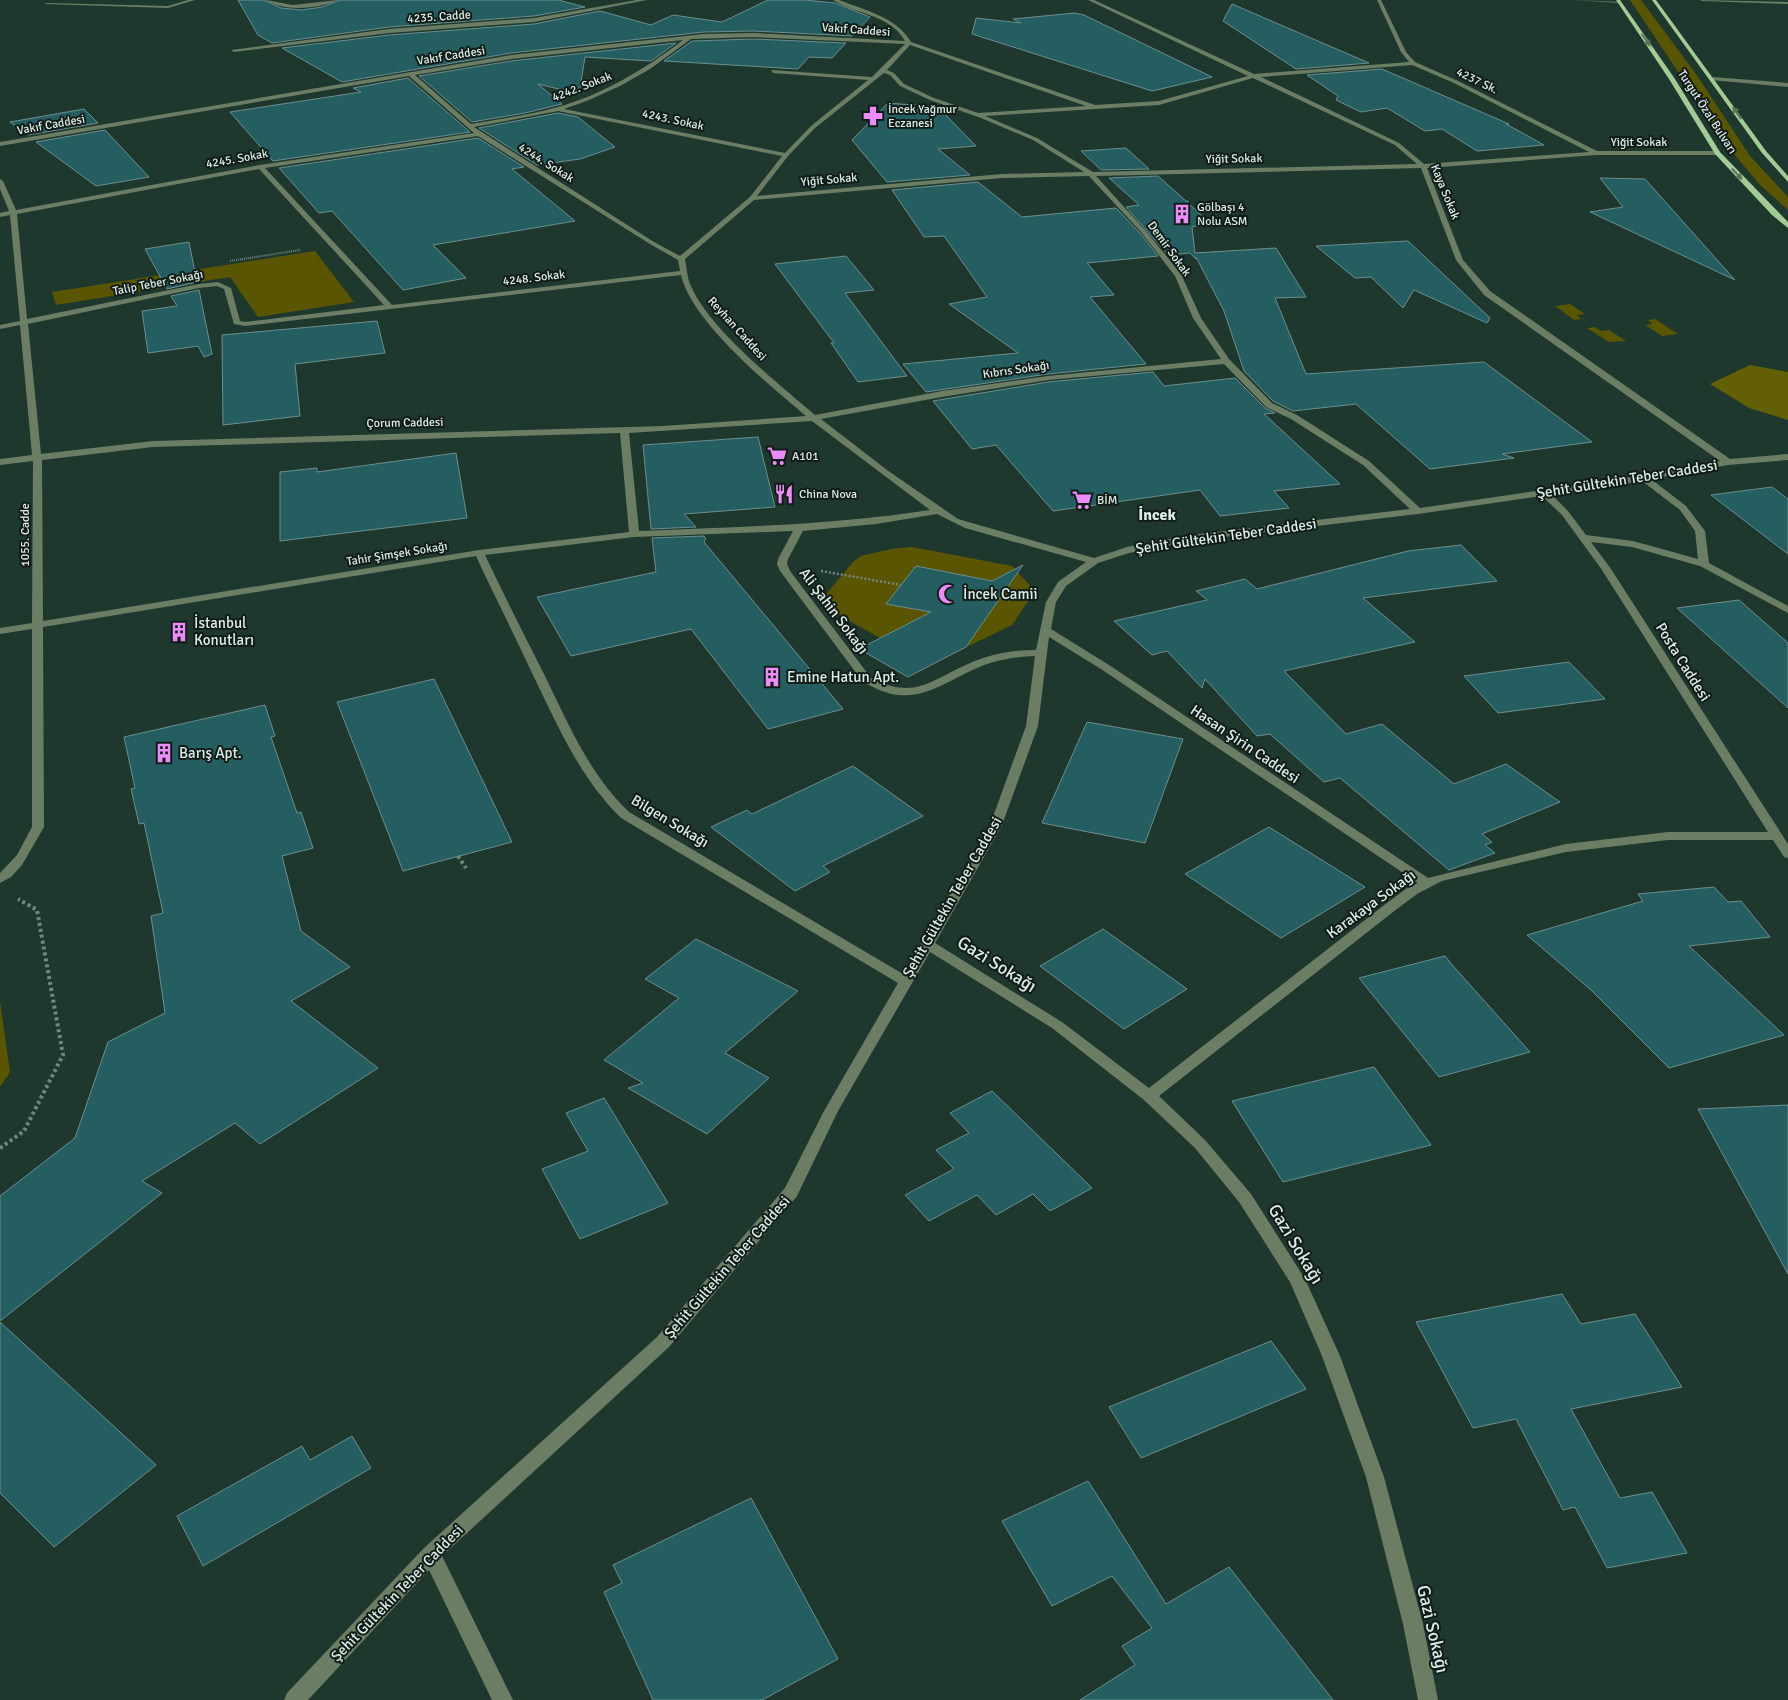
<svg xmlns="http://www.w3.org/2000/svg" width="1788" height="1700" font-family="Signika,sans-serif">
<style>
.green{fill:#595500}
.forest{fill:#635f04}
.building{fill:#245e61;stroke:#6d8e8f}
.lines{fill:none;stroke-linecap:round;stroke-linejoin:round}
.path-far2{stroke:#72877f;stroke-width:2;stroke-dasharray:1 1;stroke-linecap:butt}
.path-far1{stroke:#72877f;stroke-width:2.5;stroke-dasharray:2 2;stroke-linecap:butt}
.path{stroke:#72877f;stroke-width:4;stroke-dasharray:3 3;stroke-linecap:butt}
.minor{fill:#6b7e64;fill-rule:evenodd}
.major{fill:#a3cb95;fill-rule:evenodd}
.oneway{fill:#5a7456}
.labels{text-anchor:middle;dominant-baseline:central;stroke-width:4;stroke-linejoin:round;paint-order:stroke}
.far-street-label{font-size:12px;fill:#ddece6;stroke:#111c18}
.far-poi-label{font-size:12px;fill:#ddece6;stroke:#111c18;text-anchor:start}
.street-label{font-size:15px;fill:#ddece6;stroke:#111c18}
.poi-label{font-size:15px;fill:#ddece6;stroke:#111c18;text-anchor:start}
.far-district-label{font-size:16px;font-weight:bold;fill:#ddece6;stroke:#111c18}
.near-street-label{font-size:18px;fill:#ddece6;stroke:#111c18}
</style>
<rect width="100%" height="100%" fill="#1e382e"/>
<path class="green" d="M 1630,0 L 1641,0 L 1696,74 L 1750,156 L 1788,197 L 1788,210 L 1759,184 L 1729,148 Z
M 315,251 L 354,302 L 258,317 L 230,277 L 56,305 L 52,292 Z
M 1570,304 L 1585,314 L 1577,315 L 1581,319 L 1574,320 L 1555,306 Z
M 1655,319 L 1678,334 L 1662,336 L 1645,325 L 1652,324 L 1648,320 Z
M 1595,327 L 1601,331 L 1609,330 L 1626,341 L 1609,342 L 1587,328 Z
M 912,547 L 1012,566 L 1035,591 L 1012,625 L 956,652 L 908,625 L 880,638 L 823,606 L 822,599 L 853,562 L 861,556 L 891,549 Z
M 0,1001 L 10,1072 L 0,1087 Z"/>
<path class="forest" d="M 1750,365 L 1788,372 L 1788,420 L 1749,408 L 1710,384 Z"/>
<path class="building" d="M 238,0 L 264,0 L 281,8 L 302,10 L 322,7 L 340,0 L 558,0 L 585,7 L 534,16 L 389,27 L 272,43 L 258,35 Z
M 768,0 L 805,0 L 835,3 L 870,17 L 852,36 L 753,31 L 704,32 L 511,53 L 342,82 L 282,48 L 389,35 L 534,24 L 600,11 L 651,25 L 673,15 L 722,22 Z
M 1232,4 L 1369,63 L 1296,69 L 1223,21 Z
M 1075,13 L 1084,15 L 1212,77 L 1152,91 L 972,34 L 976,18 L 1021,23 L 1013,19 Z
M 753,39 L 846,43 L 832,58 L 809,57 L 798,69 L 664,61 L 692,41 Z
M 676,43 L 651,61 L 585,57 L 579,94 L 538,84 L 562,104 L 525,113 L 472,122 L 419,76 L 511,61 Z
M 1382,69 L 1509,124 L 1506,124 L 1544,145 L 1477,151 L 1442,129 L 1425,131 L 1387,108 L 1361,112 L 1336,100 L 1338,96 L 1307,75 Z
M 408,78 L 470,132 L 273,161 L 230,112 L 361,92 L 353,88 Z
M 888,103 L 938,107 L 976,146 L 938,149 L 970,175 L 887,182 L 852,140 Z
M 84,109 L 98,123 L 28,135 L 10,122 Z
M 558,113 L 578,117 L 615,147 L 580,159 L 537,165 L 479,128 Z
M 105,130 L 149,177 L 96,186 L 36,142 Z
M 478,138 L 524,167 L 512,169 L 575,221 L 433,245 L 466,278 L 403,290 L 332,211 L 319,213 L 279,168 Z
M 1126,148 L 1149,169 L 1101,170 L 1081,151 Z
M 1158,176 L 1186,201 L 1188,201 L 1188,203 L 1210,223 L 1192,227 L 1195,253 L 1276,248 L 1306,297 L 1275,298 L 1306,374 L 1484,362 L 1592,442 L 1502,454 L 1514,458 L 1430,469 L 1356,404 L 1293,411 L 1273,401 L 1244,371 L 1224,311 L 1196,257 L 1196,259 L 1190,253 L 1168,255 L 1126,207 L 1139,205 L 1109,178 Z
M 1600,178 L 1645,179 L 1735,280 L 1590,212 L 1623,207 Z
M 978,182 L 1022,217 L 1116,208 L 1140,233 L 1158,256 L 1087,263 L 1114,295 L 1090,297 L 1146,364 L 1048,374 L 926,392 L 903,364 L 1018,353 L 949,304 L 987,297 L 944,236 L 924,237 L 892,190 Z
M 1408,241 L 1490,318 L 1487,323 L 1414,290 L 1403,308 L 1371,277 L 1355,278 L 1316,246 Z
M 189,242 L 197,282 L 167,289 L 145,249 Z
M 846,256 L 874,290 L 845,293 L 907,376 L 858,382 L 831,343 L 834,343 L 775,264 Z
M 199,290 L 212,354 L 204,357 L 198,346 L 148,353 L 142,311 L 177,306 L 171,296 Z
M 377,321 L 385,353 L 295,364 L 300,416 L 223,425 L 222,335 Z
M 1153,372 L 1164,386 L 1235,378 L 1265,408 L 1275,413 L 1264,414 L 1340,484 L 1274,491 L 1289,508 L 1220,516 L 1200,490 L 1053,511 L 996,445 L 972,449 L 933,401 L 1048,382 Z
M 758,437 L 775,507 L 684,514 L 696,527 L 651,529 L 643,445 Z
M 456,453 L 467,518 L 280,541 L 280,472 L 317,468 L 317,472 Z
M 1772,487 L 1788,499 L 1788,554 L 1711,495 Z
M 704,536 L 706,539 L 704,542 L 843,709 L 768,729 L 691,629 L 571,656 L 537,597 L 656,572 L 652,538 Z
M 1461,545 L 1497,581 L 1363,598 L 1415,642 L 1284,671 L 1346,734 L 1382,724 L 1454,784 L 1506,764 L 1560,802 L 1482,834 L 1492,842 L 1485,845 L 1495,853 L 1449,870 L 1340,778 L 1324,782 L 1270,734 L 1257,736 L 1205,679 L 1202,688 L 1167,651 L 1152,655 L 1114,621 L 1207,600 L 1196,591 L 1245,579 L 1257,589 L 1408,551 Z
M 1023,565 L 966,647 L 908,677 L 859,649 L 931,612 L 886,604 L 916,566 L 992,581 Z
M 1739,600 L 1788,643 L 1788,708 L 1677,608 Z
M 1569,662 L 1605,699 L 1498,713 L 1464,676 Z
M 434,679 L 512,842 L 403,871 L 337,702 Z
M 265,705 L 275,736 L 271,737 L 297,813 L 301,812 L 313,848 L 282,856 L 301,931 L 350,967 L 291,1001 L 378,1068 L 260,1144 L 235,1123 L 142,1181 L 162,1193 L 0,1321 L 0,1196 L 75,1138 L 108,1042 L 165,1013 L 151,916 L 163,913 L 144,823 L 139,824 L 131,789 L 135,788 L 124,737 Z
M 1087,722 L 1183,739 L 1145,843 L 1042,823 Z
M 853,766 L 923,816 L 823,866 L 830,872 L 795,891 L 711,827 L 747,810 L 752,814 Z
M 1269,827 L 1365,887 L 1281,938 L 1185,874 Z
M 1714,887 L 1728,902 L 1741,901 L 1770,937 L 1689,946 L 1784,1035 L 1669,1068 L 1591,990 L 1527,935 L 1643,901 L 1638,894 Z
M 1103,929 L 1187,989 L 1124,1029 L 1040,966 Z
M 696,939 L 798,991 L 725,1053 L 769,1078 L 707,1134 L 628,1088 L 643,1083 L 604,1060 L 679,998 L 645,979 Z
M 1445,956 L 1454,967 L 1530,1052 L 1439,1077 L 1359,978 Z
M 1374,1067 L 1431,1145 L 1283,1182 L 1232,1101 Z
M 992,1091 L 1092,1188 L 1050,1211 L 1033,1194 L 996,1215 L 977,1195 L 929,1221 L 905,1195 L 954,1169 L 936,1150 L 969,1133 L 950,1113 Z
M 604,1098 L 668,1203 L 580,1239 L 542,1169 L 588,1151 L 566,1113 Z
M 1788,1105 L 1788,1274 L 1698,1109 Z
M 1562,1294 L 1581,1324 L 1635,1314 L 1682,1387 L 1571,1409 L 1620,1498 L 1652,1492 L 1687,1553 L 1607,1568 L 1575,1507 L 1563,1510 L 1516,1419 L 1473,1428 L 1416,1322 Z
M 0,1322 L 156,1465 L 54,1547 L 0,1493 Z
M 1271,1341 L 1306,1389 L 1141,1458 L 1109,1407 Z
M 352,1436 L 371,1468 L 203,1566 L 177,1516 L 302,1446 L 310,1460 Z
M 1088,1481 L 1166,1604 L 1229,1567 L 1333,1700 L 1080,1700 L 1135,1665 L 1122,1646 L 1152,1628 L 1112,1576 L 1052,1606 L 1002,1521 Z
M 751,1498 L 838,1659 L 762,1700 L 653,1700 L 604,1592 L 622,1583 L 613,1565 Z"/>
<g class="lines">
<path class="path-far2" d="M 230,261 L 300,250"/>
<path class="path-far1" d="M 821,571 L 901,585"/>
<path class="path" d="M 458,856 L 466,868
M 0,1148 L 24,1131 L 63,1055 L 37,910 L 18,899"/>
<path class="minor" d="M 188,0 L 195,0 L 168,8 L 44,4 L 46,3 L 168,6 Z
M 266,0 L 293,5 L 338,0 C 320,9 283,12 266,0 Z
M 637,0 L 647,0 L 534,22 L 389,33 L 234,52 L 231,50 L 389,29 L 534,18 Z
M 833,0 L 839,0 C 864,10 897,17 911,42 L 1095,105 L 1159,101 L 1248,76 L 1088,0 L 1094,0 L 1254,74 L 1409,62 L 1401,52 L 1377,0 L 1381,0 L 1406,52 L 1415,62 L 1458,81 L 1597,151 L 1717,151 L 1720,153 L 1717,155 L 1596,155 L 1427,168 L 1463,260 L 1490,291 L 1730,459 L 1788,454 L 1788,460 L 1728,465 L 1651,479 L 1686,506 L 1705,531 L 1709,563 L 1788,606 L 1788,613 L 1700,566 L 1632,547 L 1591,542 L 1611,569 L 1788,844 L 1788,858 L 1784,857 L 1773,840 L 1668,840 L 1566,852 L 1442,881 L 1417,894 L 1393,912 L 1159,1096 L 1205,1140 L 1251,1194 L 1305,1279 L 1340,1356 L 1384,1477 L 1423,1624 L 1438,1700 L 1418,1700 L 1403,1624 L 1366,1477 L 1322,1356 L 1290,1282 L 1239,1202 L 1195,1148 L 1144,1100 L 1052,1028 L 930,952 L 838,1111 L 797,1196 L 669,1347 L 442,1556 L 513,1700 L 492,1700 L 429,1570 L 308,1700 L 284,1700 L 287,1693 L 424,1548 L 657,1337 L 785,1188 L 824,1111 L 898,983 L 621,818 C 579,777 557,724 532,673 C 514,634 494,595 476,556 L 43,627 L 44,827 L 22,865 L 11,877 L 0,883 L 0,873 L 17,855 L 32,827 L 32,629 L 0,634 L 0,628 L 32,623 L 33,461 L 0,465 L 0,459 L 32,455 L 20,325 L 0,329 L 0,325 L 20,321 L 10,215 L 0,217 L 0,213 L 9,211 L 0,189 L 0,179 L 3,181 L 16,210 L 260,165 L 474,133 L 409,76 L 0,146 L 0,142 L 511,55 L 704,34 L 753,33 L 905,41 C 891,15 855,14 833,0 ZM 753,37 L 905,44 L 872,77 L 771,70 L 773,73 L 868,80 L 811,126 L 785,153 L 564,109 L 589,100 L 620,86 L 650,69 L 691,39 ZM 683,40 C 645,69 604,94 558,107 C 530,115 500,119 471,124 L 415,75 L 511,59 ZM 910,45 L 1086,106 L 978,113 L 934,98 L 904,84 L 894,73 L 887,70 ZM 1412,65 L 1454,83 L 1589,152 L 1424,164 L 1399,143 L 1261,77 ZM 884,73 L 890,75 L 900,86 L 930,100 L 981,118 L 1033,140 L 1084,172 L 1002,174 L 757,196 L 788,156 L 815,128 ZM 1253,78 L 1395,145 L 1417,164 L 1093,172 L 1037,138 L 985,116 L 1159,105 ZM 558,111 L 782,156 L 750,197 L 680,256 L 654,242 L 474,127 ZM 478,136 L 650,244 L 678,260 L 680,271 L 392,305 L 265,168 ZM 1421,168 L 1456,260 L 1484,295 L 1720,461 L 1644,475 L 1420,508 L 1369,461 L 1297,415 L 1272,403 L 1229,359 L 1201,318 L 1181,274 L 1145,230 L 1096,176 ZM 259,169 L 384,305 L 245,322 L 240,321 L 231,288 L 218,282 L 199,284 L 27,319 L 17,214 ZM 1089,176 L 1141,232 L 1175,276 L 1193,318 L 1221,359 L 1048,376 L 942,391 L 815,415 C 778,383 710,330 691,286 C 687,278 687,268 685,259 L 754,200 L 1002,178 ZM 681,275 C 691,321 770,386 806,416 L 663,426 L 153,441 L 41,454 L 28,324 L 199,288 L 217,286 L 224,289 L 234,324 L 245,326 ZM 1224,364 L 1266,407 L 1291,419 L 1363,465 L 1410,509 L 1191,535 L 1127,547 L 1094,558 L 958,519 L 887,470 L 821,419 L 942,397 L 1048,380 ZM 812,421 L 930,510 C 833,525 736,527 639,531 L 629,433 ZM 620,433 L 629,532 L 479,550 L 43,621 L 42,460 L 153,447 ZM 1642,481 L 1680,510 L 1695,531 L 1698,559 L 1633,541 L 1586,535 L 1568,511 L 1551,494 ZM 1542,496 L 1562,515 L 1602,570 L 1768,832 L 1668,832 L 1566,844 L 1428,878 L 1109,665 L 1051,629 L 1056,602 L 1066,586 L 1098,563 L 1129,553 L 1191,541 L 1418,514 ZM 937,514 L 965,528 L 1086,562 L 1058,582 L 1046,602 L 1036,650 C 1013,650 990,654 968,664 C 929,681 915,700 871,678 L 790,571 L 787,564 L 788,559 L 803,531 L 876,524 ZM 793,531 L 778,559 L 777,564 L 780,571 L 863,682 C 875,688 886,694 899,695 C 927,698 951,679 975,669 C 995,660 1014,657 1035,656 L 1026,726 L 990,825 L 903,974 L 629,812 C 589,774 568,723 544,674 C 524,635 504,595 485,555 L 634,537 ZM 1049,637 L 1101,669 L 1418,883 L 1407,888 L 1383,906 L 1149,1088 L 1062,1022 L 935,943 L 1002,825 L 1038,726 Z
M 1573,0 L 1621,2 L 1619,3 Z
M 1700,0 L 1788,2 L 1788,4 L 1702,1 Z
M 1713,77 L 1788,83 L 1788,87 L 1711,80 Z"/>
<path class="major" d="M 1616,0 L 1620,0 L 1675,79 L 1720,152 L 1788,222 L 1788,228 L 1772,215 L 1715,154 L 1669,79 Z
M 1652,0 L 1656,0 L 1766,151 L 1788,176 L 1788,182 L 1762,153 Z"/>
</g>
<defs><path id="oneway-solid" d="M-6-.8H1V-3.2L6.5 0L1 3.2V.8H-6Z" transform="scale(1.25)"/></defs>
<g class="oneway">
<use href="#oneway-solid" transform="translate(1646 40) rotate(55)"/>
<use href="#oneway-solid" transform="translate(1737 113) rotate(-125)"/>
<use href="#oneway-solid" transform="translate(1737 174) rotate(47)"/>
</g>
<defs>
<symbol id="pharmacy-bare" viewBox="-9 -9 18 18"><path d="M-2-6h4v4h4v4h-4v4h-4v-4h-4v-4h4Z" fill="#ed8cf9" stroke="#111c18" stroke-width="2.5" paint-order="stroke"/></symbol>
<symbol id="building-bare" viewBox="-9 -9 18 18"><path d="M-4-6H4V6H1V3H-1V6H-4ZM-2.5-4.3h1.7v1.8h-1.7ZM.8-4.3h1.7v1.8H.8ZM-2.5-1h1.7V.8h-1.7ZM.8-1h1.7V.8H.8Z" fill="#ed8cf9" stroke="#111c18" stroke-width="2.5" paint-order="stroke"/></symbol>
<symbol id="supermarket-bare" viewBox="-9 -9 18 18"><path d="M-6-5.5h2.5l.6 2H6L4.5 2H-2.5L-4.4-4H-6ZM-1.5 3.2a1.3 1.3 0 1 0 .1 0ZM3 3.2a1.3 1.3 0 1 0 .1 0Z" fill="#ed8cf9" stroke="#111c18" stroke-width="2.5" paint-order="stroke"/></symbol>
<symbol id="restaurant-bare" viewBox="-9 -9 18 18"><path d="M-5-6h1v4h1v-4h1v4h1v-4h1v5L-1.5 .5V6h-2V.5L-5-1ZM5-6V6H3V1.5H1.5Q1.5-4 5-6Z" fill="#ed8cf9" stroke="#111c18" stroke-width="2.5" paint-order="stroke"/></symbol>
<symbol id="mosque-bare" viewBox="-9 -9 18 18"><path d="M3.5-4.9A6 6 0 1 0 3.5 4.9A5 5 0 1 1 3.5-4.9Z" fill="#ed8cf9" stroke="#111c18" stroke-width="2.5" paint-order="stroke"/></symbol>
</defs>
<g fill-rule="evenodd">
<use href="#pharmacy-bare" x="859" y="102" width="28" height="28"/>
<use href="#building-bare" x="1168" y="200" width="28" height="28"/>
<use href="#supermarket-bare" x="763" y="442" width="28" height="28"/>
<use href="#restaurant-bare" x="770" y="480" width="28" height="28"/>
<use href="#supermarket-bare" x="1068" y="486" width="28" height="28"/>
<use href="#mosque-bare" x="934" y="580" width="28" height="28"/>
<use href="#building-bare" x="165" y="618" width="28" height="28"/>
<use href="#building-bare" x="758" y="663" width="28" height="28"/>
<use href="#building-bare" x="150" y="739" width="28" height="28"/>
</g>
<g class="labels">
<g class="far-street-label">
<text transform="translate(439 17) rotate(-4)">4235. Cadde</text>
<text transform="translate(856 30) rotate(4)">Vakıf Caddesi</text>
<text transform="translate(451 56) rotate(-9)">Vakıf Caddesi</text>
<text transform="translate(1477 81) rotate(26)">4237 Sk.</text>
<text transform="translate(582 87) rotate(-21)">4242. Sokak</text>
<text transform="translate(1707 112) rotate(57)">Turgut Özal Bulvarı</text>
<text transform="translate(673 120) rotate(12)">4243. Sokak</text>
<text transform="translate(51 125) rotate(-10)">Vakıf Caddesi</text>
<text x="1639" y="142">Yiğit Sokak</text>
<text transform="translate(237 159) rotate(-10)">4245. Sokak</text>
<text transform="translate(1234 159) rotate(-1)">Yiğit Sokak</text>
<text transform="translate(546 163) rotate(32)">4244. Sokak</text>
<text transform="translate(829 180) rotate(-5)">Yiğit Sokak</text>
<text transform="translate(1445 192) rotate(68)">Kaya Sokak</text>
<text transform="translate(1169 249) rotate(54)">Demir Sokak</text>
<text transform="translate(534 278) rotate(-7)">4248. Sokak</text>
<text transform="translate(158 283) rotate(-11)">Talip Teber Sokağı</text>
<text transform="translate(737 329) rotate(48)">Reyhan Caddesi</text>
<text transform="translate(1016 370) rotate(-8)">Kıbrıs Sokağı</text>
<text transform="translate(405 423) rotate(-1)">Çorum Caddesi</text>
<text transform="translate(25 535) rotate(-90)">1055. Cadde</text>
<text transform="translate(397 554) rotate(-9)">Tahir Şimşek Sokağı</text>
</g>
<g class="far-poi-label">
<text x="888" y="109">İncek Yağmur<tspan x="888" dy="14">Eczanesi</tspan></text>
<text x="1197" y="207">Gölbaşı 4<tspan x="1197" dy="14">Nolu ASM</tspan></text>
<text x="792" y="456">A101</text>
<text x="799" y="494">China Nova</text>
<text x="1097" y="500">BİM</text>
</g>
<g class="street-label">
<text transform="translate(1627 479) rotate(-9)">Şehit Gültekin Teber Caddesi</text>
<text transform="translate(1226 536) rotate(-8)">Şehit Gültekin Teber Caddesi</text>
<text transform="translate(834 611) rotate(53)">Ali Şahin Sokağı</text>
<text transform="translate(1683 662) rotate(58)">Posta Caddesi</text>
<text transform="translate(1245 744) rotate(34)">Hasan Şirin Caddesi</text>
<text transform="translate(670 821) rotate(31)">Bilgen Sokağı</text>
<text transform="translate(952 897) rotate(-60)">Şehit Gültekin Teber Caddesi</text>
<text transform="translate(1371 904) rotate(-36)">Karakaya Sokağı</text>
<text transform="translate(727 1267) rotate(-49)">Şehit Gültekin Teber Caddesi</text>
<text transform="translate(397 1593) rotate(-46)">Şehit Gültekin Teber Caddesi</text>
</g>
<g class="poi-label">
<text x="963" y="594">İncek Camii</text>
<text x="194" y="623">İstanbul<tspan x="194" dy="17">Konutları</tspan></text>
<text x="787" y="677">Emine Hatun Apt.</text>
<text x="179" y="753">Barış Apt.</text>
</g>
<g class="far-district-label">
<text x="1157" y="515">İncek</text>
</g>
<g class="near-street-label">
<text transform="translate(997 964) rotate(32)">Gazi Sokağı</text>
<text transform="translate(1296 1244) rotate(59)">Gazi Sokağı</text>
<text transform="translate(1433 1629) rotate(77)">Gazi Sokağı</text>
</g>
</g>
</svg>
